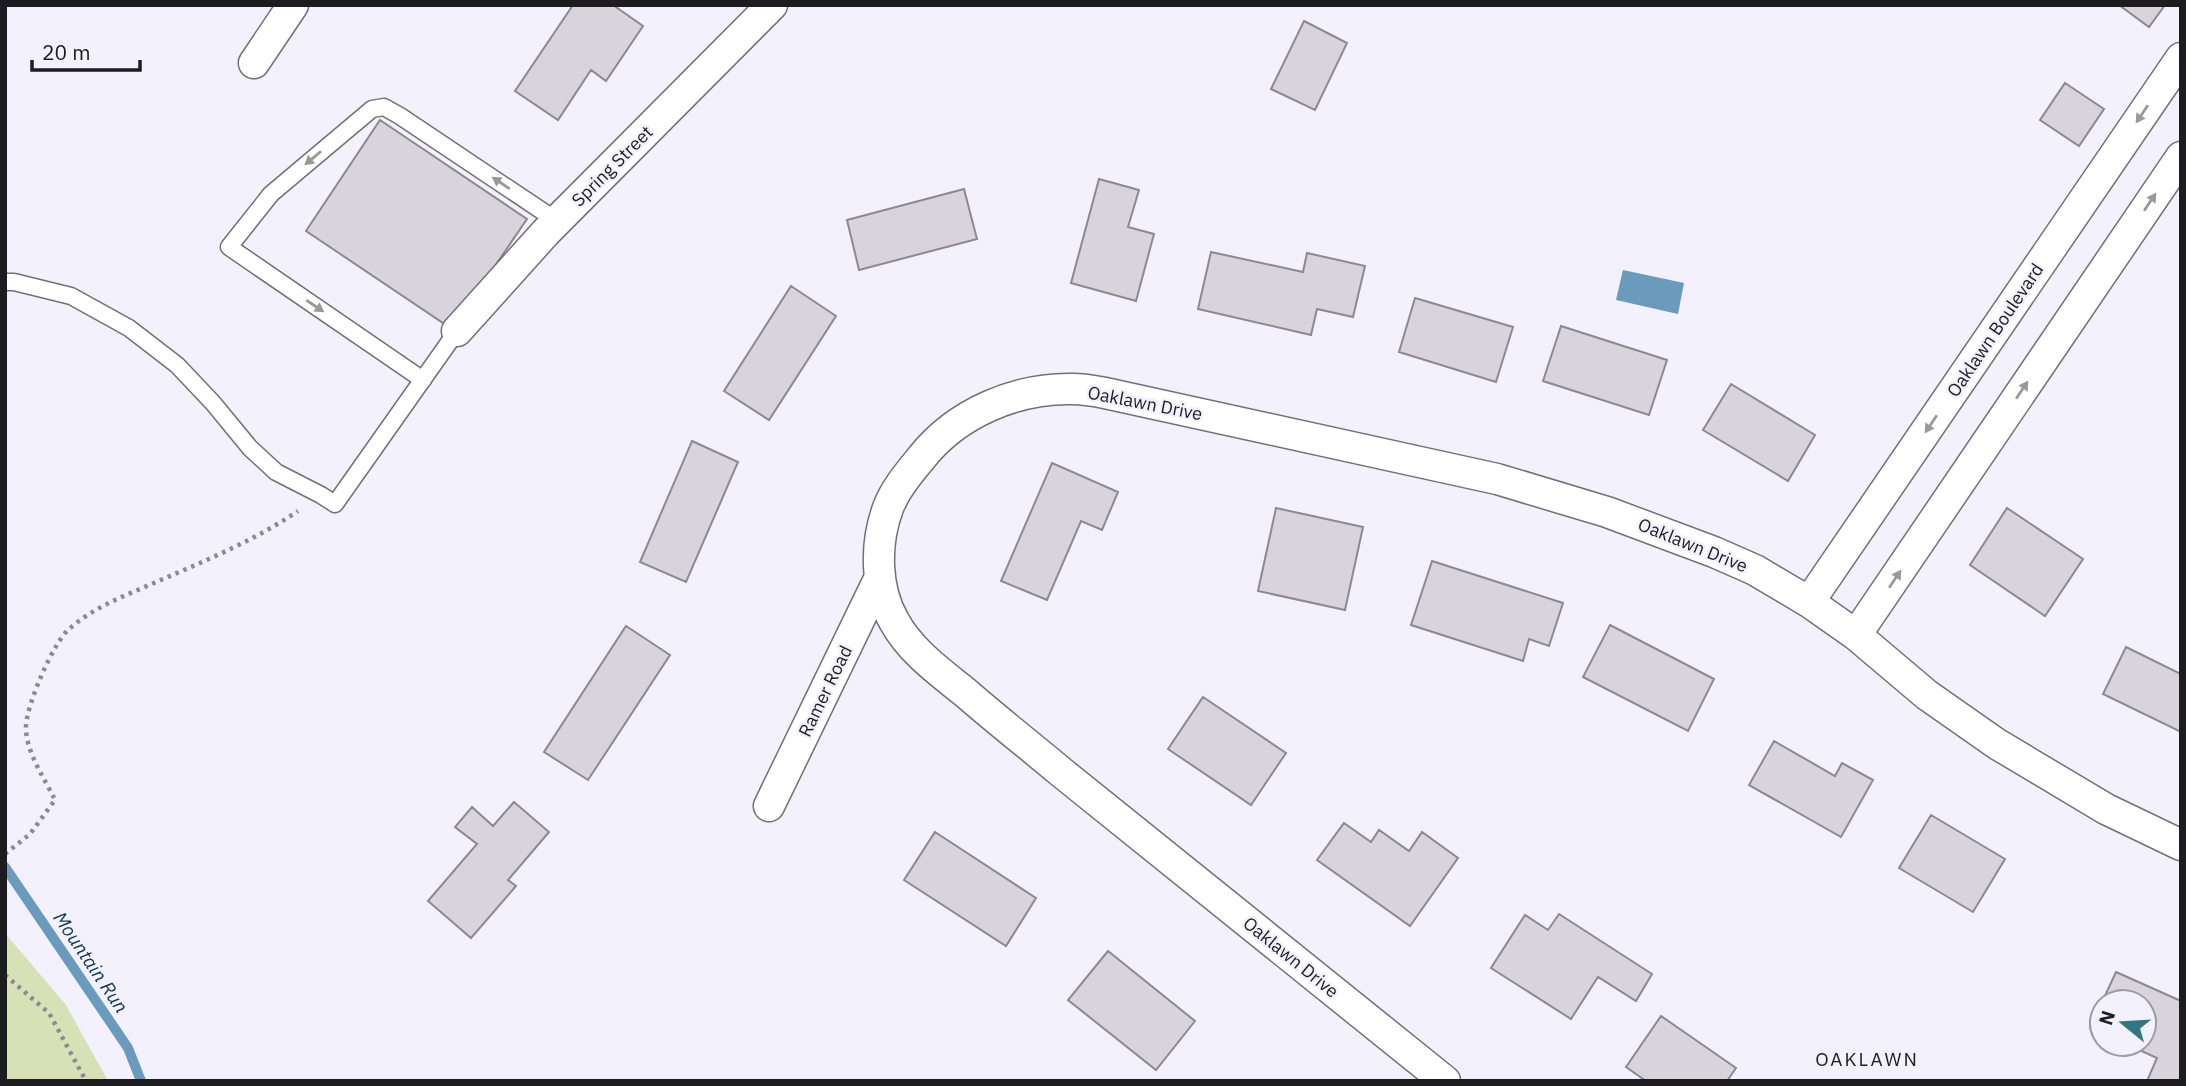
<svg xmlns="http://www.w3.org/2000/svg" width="2186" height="1086" font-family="'IBM Plex Sans',sans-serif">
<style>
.green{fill:#d8e1b5}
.water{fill:#6a9bbc}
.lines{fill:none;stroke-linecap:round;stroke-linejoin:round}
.stream{stroke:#6a9bbc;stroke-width:10}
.building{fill:#d9d3dc;stroke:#8e8891;stroke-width:2}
.service-casing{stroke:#707079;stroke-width:19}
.minor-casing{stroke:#707079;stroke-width:33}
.path{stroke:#8b8a91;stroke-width:4.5;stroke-dasharray:3.5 5;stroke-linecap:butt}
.service{stroke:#fff;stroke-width:16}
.minor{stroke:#fff;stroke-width:30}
.oneway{fill:#99999b}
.labels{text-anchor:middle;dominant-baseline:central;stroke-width:5;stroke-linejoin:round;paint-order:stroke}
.street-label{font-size:18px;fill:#1d1c20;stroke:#f2f1fc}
.water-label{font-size:19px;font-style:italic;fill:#123a52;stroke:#f2f1fc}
.neighbourhood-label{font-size:19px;letter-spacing:2px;fill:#1d1c20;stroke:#f2f1fc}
</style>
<rect width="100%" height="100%" fill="#f2f1fc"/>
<path class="green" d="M 5,933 L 66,1005 L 108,1081 L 5,1081 Z"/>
<path class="water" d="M 1623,270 L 1684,283 L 1678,314 L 1616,300 Z"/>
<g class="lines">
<path class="stream" d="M 5,867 L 128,1048 L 141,1081"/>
</g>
<path class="building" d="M 573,5 L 613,5 L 643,26 L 606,81 L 591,70 L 558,120 L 515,91 Z
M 2119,5 L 2165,5 L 2149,27 Z
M 1304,21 L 1347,43 L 1315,110 L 1271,89 Z
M 2065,83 L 2104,109 L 2079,146 L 2040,120 Z
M 380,120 L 527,219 L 452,329 L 306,231 Z
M 1099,179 L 1139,190 L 1128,227 L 1154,234 L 1136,301 L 1071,283 Z
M 964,189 L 977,239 L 859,270 L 847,220 Z
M 1211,252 L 1303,272 L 1307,253 L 1365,266 L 1353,317 L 1317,309 L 1311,335 L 1198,309 Z
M 791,286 L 836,316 L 769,420 L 724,391 Z
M 1415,298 L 1513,327 L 1496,382 L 1399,352 Z
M 1561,326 L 1667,360 L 1649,415 L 1543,381 Z
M 1731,384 L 1815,435 L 1788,481 L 1703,430 Z
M 692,441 L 738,462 L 686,582 L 640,562 Z
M 1052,463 L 1118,492 L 1102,530 L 1081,521 L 1047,600 L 1001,581 Z
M 1276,508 L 1363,527 L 1345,610 L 1258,591 Z
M 2007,508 L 2083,559 L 2045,616 L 1970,565 Z
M 1432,561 L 1563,603 L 1549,646 L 1529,639 L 1523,661 L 1411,625 Z
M 1610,625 L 1714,679 L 1688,731 L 1583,677 Z
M 626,626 L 670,655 L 588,780 L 544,752 Z
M 2126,647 L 2181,674 L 2181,732 L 2103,694 Z
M 1203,697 L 1286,753 L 1251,805 L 1168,749 Z
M 1774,741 L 1835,776 L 1842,763 L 1873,780 L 1841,837 L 1749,785 Z
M 514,802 L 549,832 L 508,880 L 516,886 L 471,938 L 428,901 L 477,844 L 455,827 L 472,807 L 493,826 Z
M 1931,815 L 2005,859 L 1973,912 L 1899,868 Z
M 1344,823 L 1371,842 L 1379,830 L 1409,851 L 1422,832 L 1458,858 L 1410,926 L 1317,860 Z
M 935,832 L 1036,898 L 1006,946 L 904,880 Z
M 1559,914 L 1652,974 L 1636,1001 L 1598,977 L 1571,1019 L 1491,968 L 1525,915 L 1548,930 Z
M 1108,951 L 1195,1021 L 1156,1070 L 1068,1000 Z
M 2116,972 L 2181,1001 L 2181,1081 L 2147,1081 L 2157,1058 L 2126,1044 L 2144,1044 L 2144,1002 L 2102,1002 Z
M 2102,1003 L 2102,1034 L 2090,1028 Z
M 1661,1016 L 1736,1068 L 1727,1081 L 1646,1081 L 1626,1067 Z"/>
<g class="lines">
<defs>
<path id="service" d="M 5,282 L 14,282 L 71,296 L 129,328 L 177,365 L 213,403 L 250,448 L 276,472 L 321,495 L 335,504 L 457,331
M 423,380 L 229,247 L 271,194 L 372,109 L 384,107 L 400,116 L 557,221"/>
<path id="minor" d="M 254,63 L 293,5
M 457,331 L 546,232 L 772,5
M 1809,602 L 2181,58
M 1856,635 L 2181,157
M 769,806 L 880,577
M 1445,1081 C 1317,978 1189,875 1061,772 C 1030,746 998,721 967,694 C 940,672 911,652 894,621 C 875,588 875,543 888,508 C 895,489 909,473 922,457 C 957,413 1016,388 1072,389 C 1083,389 1095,391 1105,393 L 1497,479 L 1607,512 L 1714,552 L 1755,570 L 1809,602 L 1856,635 L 1927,695 L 1997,744 L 2106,809 L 2181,845"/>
</defs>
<use href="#service" class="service-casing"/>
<use href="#minor" class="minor-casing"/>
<path class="path" d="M 5,854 L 30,834 L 55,800 C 45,779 25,751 26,726 C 27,704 53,643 69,629 C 94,607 124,596 154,583 C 202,562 254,541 298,511
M 5,975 L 49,1013 L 86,1081"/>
<use href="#service" class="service"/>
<use href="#minor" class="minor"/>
</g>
<defs><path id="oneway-solid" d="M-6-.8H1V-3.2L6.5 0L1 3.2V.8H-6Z" transform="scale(1.75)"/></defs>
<g class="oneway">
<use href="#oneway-solid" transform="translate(2142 114) rotate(124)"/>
<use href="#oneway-solid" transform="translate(313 158) rotate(140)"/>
<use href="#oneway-solid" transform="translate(501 183) rotate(-146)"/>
<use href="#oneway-solid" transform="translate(2150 202) rotate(-56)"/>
<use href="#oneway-solid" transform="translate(315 306) rotate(34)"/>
<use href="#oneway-solid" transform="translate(2022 390) rotate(-56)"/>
<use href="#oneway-solid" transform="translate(1931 424) rotate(124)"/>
<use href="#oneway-solid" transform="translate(1895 579) rotate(-56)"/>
</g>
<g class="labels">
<g class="street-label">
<text transform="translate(612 166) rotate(-45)">Spring Street</text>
<text transform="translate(1995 330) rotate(-56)">Oaklawn Boulevard</text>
<text transform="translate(1145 403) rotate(11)">Oaklawn Drive</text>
<text transform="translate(1693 545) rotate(22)">Oaklawn Drive</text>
<text transform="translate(825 691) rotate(-64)">Ramer Road</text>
<text transform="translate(1291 957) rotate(39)">Oaklawn Drive</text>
</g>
<g class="water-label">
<text transform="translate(91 962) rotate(56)">Mountain Run</text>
</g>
<g class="neighbourhood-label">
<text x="1867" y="1059">OAKLAWN</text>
</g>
</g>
<rect width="2186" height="1086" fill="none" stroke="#1d1c20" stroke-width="14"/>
<g transform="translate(2123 1023) rotate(288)"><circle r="33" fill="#f2f1fc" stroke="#9d9ca4" stroke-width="2"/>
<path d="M0-5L12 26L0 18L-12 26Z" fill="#307782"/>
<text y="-10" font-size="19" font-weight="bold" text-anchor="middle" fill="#1d1c20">N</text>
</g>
<path d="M32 60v10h108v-10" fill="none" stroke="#1d1c20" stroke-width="3.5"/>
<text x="42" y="60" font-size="21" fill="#1d1c20" stroke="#f2f1fc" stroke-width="5" paint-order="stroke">20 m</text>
</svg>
